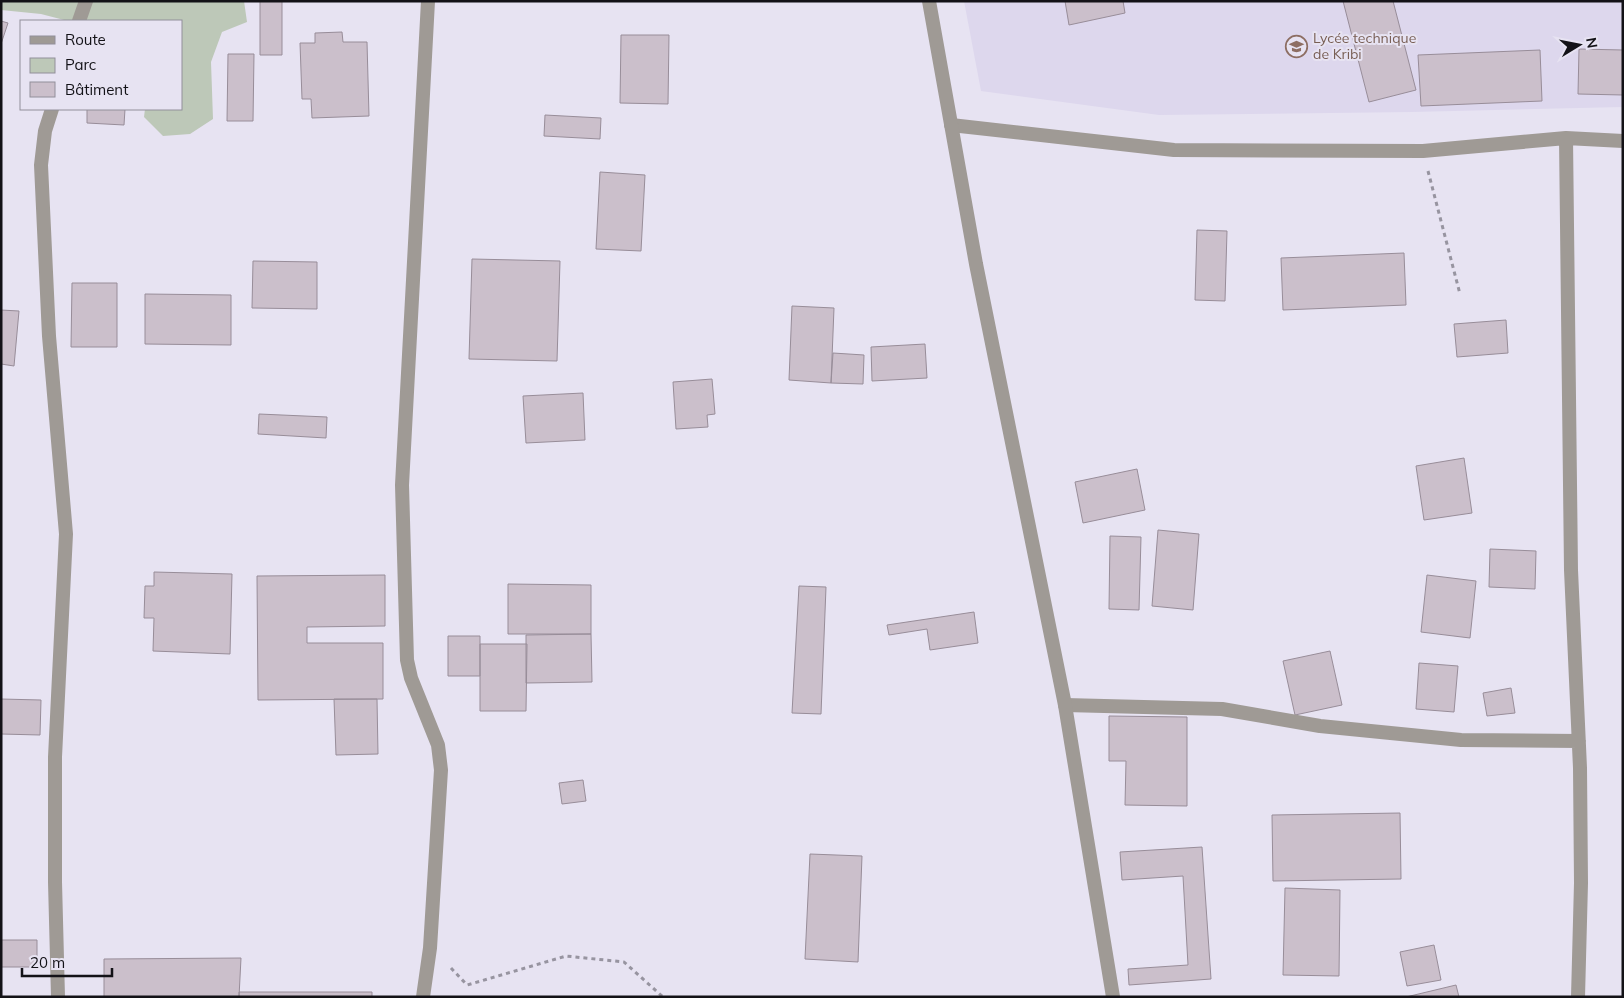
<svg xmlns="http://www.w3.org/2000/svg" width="1624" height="998" font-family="Mulish,sans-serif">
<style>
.built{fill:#ddd7ed}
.green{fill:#bdc8b8}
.building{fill:#cbbfcb;stroke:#988d99}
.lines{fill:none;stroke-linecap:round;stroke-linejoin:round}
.path{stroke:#9794a0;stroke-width:3;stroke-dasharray:4 4;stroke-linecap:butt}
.minor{stroke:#9f9a95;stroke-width:14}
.tertiary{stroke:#9f9a95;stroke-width:14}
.labels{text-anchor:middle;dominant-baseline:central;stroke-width:4;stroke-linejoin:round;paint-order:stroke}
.education-label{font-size:14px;fill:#785e54;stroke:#e7e3f2;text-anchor:start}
</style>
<rect width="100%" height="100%" fill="#e7e3f2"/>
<path class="built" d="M 964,1 L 1623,1 L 1623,107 L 1412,112 L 1159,115 L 981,91 Z"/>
<path class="green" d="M 1,1 L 244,1 L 247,22 L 222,32 L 211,62 L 213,119 L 190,134 L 163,136 L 144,117 L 145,109 L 181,109 L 181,21 L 68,21 L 41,14 L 1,10 Z"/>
<path class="building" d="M 260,1 L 282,1 L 282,55 L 260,55 Z
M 1065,1 L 1123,1 L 1125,13 L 1069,25 Z
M 1343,1 L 1393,1 L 1416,90 L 1369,102 Z
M 1,21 L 8,23 L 1,44 Z
M 342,32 L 343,42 L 367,42 L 369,116 L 312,118 L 311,99 L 302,99 L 300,43 L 315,43 L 315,33 Z
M 621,35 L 669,35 L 668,104 L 620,103 Z
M 1579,49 L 1623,50 L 1623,95 L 1578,94 Z
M 1540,50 L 1542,101 L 1421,106 L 1418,55 Z
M 228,54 L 254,54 L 253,121 L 227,121 Z
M 87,109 L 125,109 L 124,125 L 87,123 Z
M 545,115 L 601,118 L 600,139 L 544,136 Z
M 600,172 L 645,175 L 641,251 L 596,249 Z
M 1197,230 L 1227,231 L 1225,301 L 1195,300 Z
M 1404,253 L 1406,305 L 1283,310 L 1281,258 Z
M 472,259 L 560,261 L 557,361 L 469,359 Z
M 253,261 L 317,262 L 317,309 L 252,308 Z
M 72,283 L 117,283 L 117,347 L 71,347 Z
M 145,294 L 231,295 L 231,345 L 145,344 Z
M 792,306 L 834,308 L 831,383 L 789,380 Z
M 1,310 L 19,311 L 14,366 L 1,364 Z
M 1506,320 L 1508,353 L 1457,357 L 1454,324 Z
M 925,344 L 927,378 L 872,381 L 871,347 Z
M 833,353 L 864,355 L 863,384 L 831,383 Z
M 712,379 L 715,414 L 707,415 L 708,427 L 676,429 L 673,382 Z
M 583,393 L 585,440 L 526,443 L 523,396 Z
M 259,414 L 327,417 L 326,438 L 258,434 Z
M 1464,458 L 1472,513 L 1424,520 L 1416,466 Z
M 1137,469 L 1145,510 L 1083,523 L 1075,482 Z
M 1158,530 L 1199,534 L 1193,610 L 1152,606 Z
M 1110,536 L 1141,537 L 1139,610 L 1109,609 Z
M 1490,549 L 1536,551 L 1535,589 L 1489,587 Z
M 154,572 L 232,574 L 230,654 L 153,651 L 154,618 L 144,618 L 145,586 L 154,586 Z
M 385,575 L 385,626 L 307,627 L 307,643 L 383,643 L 383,699 L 258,700 L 257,576 Z
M 1427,575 L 1476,581 L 1470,638 L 1421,632 Z
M 508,584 L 591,585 L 591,634 L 508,634 Z
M 799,586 L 826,587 L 821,714 L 792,713 Z
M 974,612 L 978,643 L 930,650 L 927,629 L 889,635 L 887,625 Z
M 591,634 L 592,682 L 526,683 L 526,635 Z
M 448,636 L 480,636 L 480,676 L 448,676 Z
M 480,644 L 527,644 L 526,711 L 480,711 Z
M 1330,651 L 1342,705 L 1295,715 L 1283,661 Z
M 1419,663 L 1458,666 L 1454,712 L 1416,709 Z
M 1511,688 L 1515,713 L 1487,716 L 1483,693 Z
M 1,699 L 41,700 L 40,735 L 1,734 Z
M 334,699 L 377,699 L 378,754 L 336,755 Z
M 1109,716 L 1187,717 L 1187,806 L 1125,805 L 1126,761 L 1109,761 Z
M 583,780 L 586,801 L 562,804 L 559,783 Z
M 1400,813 L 1401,879 L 1273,881 L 1272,815 Z
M 1202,847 L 1211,979 L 1129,985 L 1128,969 L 1188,965 L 1183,876 L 1122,880 L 1120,852 Z
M 810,854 L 862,856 L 858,962 L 805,959 Z
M 1285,888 L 1340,890 L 1339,976 L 1283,975 Z
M 1,940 L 37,940 L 37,967 L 1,967 Z
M 1434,945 L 1441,980 L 1407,986 L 1400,952 Z
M 241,958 L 239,997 L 104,997 L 104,959 Z
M 1456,985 L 1459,997 L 1406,997 Z
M 239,992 L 372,992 L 372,997 L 239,997 Z"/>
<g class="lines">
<path class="path" d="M 1428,171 L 1460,294
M 451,968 L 467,985 L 566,956 L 624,962 L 663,997"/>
<path class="minor" d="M 79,21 L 86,1
M 52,109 L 45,131 L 41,165 L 49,336 L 66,534 L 55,757 L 55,882 L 58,997
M 951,125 L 1174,150 L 1423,151 L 1566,138 L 1623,141
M 1566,138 L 1571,570 L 1580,768 L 1581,883 L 1578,997
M 1065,705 L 1222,709 L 1320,726 L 1461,740 L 1579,741
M 423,997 L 430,948 L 441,770 L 438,745 L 411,678 L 407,660 L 402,485 L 428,1"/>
<path class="tertiary" d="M 929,1 L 976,264 L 1065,705 L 1113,997"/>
</g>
<defs>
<symbol id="school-ring" viewBox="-11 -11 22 22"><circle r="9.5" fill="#e7e3f2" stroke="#8d6e63" stroke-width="1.5"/><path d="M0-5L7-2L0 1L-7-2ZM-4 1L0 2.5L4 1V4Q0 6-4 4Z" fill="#8d6e63"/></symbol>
</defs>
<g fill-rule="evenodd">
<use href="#school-ring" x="1284" y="34" width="25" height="25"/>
</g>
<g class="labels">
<g class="education-label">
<text x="1313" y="38">Lycée technique<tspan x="1313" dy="16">de Kribi</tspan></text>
</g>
</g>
<rect width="1624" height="998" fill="none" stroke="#131217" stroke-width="5"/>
<rect x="20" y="20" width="162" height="90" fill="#e7e3f2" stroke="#928f9a"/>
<rect x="30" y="36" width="25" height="8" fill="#9f9a95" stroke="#928f9a"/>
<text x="65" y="45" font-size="15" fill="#131217">Route</text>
<rect x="30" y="58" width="25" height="15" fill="#bdc8b8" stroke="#928f9a"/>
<text x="65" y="70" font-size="15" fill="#131217">Parc</text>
<rect x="30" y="82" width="25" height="15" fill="#cbbfcb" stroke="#928f9a"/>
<text x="65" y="95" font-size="15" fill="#131217">Bâtiment</text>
<g transform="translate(1579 45) rotate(80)" stroke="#e7e3f2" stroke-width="4" paint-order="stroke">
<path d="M0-4L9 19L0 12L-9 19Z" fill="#131217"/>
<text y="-8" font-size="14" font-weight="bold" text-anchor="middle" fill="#131217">N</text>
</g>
<path d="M22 968v8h90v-8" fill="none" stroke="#131217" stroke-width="2.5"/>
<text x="30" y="968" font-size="15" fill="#131217" stroke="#e7e3f2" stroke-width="4" paint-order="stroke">20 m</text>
</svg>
